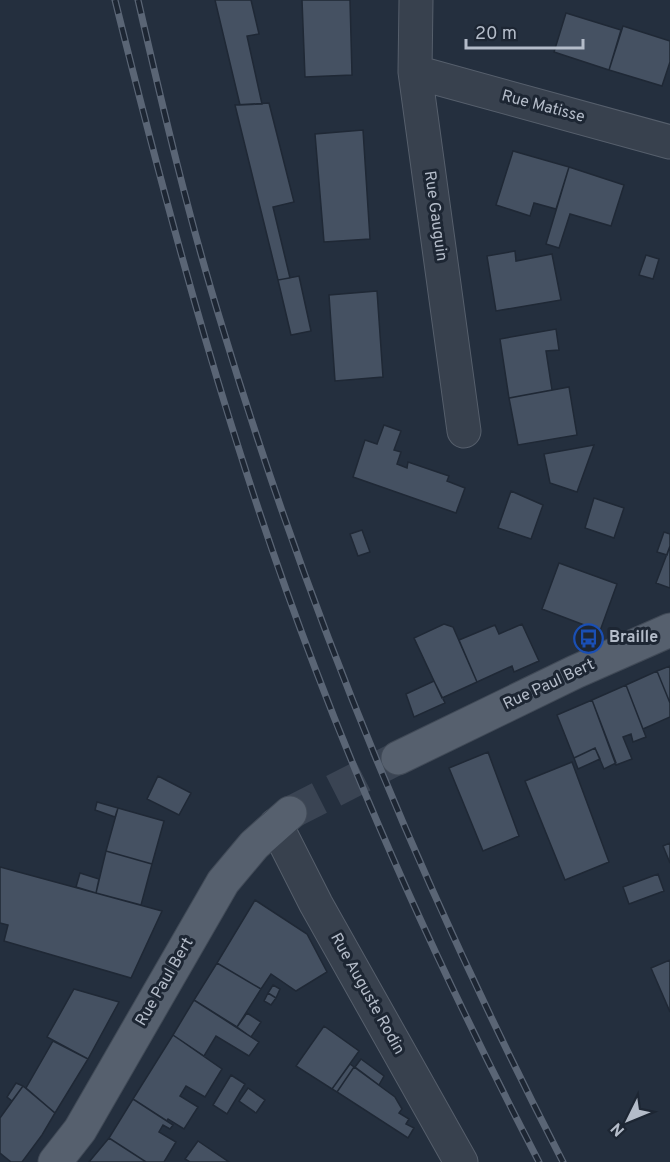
<svg xmlns="http://www.w3.org/2000/svg" width="670" height="1162" font-family="Overpass,sans-serif">
<style>
.building{fill:#455162;stroke:#1f2835;stroke-width:1.5}
.lines{fill:none;stroke-linecap:round;stroke-linejoin:round}
.major-tunnel{stroke:#3a4453;stroke-width:33;stroke-dasharray:33 16;stroke-linecap:butt}
.minor-casing{stroke:#565f6c;stroke-width:35}
.major-casing{stroke:#414a57;stroke-width:35}
.minor{stroke:#38414e;stroke-width:33}
.major{stroke:#56606e;stroke-width:33}
.rail-casing{stroke:#5a6575;stroke-width:7}
.rail{stroke:#1d2633;stroke-width:4.5;stroke-dasharray:14;stroke-linecap:butt}
.labels{text-anchor:middle;dominant-baseline:central;stroke-width:6;stroke-linejoin:round;paint-order:stroke}
.street-label{font-size:16px;fill:#b4bcc9;stroke:#1d2633}
.poi-label{font-size:16px;font-weight:bold;fill:#b4bcc9;stroke:#1d2633;text-anchor:start}
</style>
<rect width="100%" height="100%" fill="#242f3e"/>
<path class="building" d="M 215,0 L 251,0 L 259,34 L 247,36 L 262,104 L 240,105 Z
M 302,0 L 350,0 L 352,75 L 305,77 Z
M 566,13 L 621,30 L 609,70 L 554,52 Z
M 623,26 L 670,41 L 670,62 L 662,86 L 609,70 Z
M 269,103 L 294,202 L 273,207 L 290,278 L 278,280 L 235,105 Z
M 363,130 L 370,239 L 324,242 L 315,134 Z
M 513,151 L 569,167 L 556,209 L 534,203 L 530,216 L 496,205 Z
M 569,167 L 624,185 L 611,226 L 570,214 L 559,248 L 546,244 Z
M 515,251 L 516,261 L 552,254 L 561,300 L 496,311 L 487,256 Z
M 646,255 L 659,259 L 653,279 L 639,275 Z
M 299,276 L 311,331 L 291,335 L 278,280 Z
M 377,291 L 383,377 L 335,381 L 329,295 Z
M 556,329 L 559,350 L 546,351 L 552,390 L 509,398 L 500,339 Z
M 569,387 L 577,435 L 518,445 L 509,398 Z
M 384,425 L 401,431 L 394,450 L 401,452 L 397,464 L 407,468 L 408,462 L 449,476 L 447,481 L 465,488 L 456,513 L 353,477 L 365,440 L 377,444 Z
M 594,445 L 577,492 L 550,483 L 544,454 Z
M 511,491 L 543,505 L 531,539 L 498,528 Z
M 594,498 L 624,508 L 614,538 L 585,528 Z
M 362,530 L 370,552 L 358,556 L 350,534 Z
M 664,532 L 670,534 L 670,546 L 667,555 L 657,552 Z
M 670,546 L 670,588 L 656,583 Z
M 559,563 L 617,584 L 600,631 L 542,609 Z
M 444,624 L 453,627 L 477,682 L 442,698 L 414,638 Z
M 522,624 L 539,661 L 514,672 L 512,666 L 477,682 L 459,640 L 495,625 L 499,634 Z
M 670,666 L 670,703 L 657,671 Z
M 657,671 L 670,703 L 670,717 L 643,729 L 626,685 Z
M 434,681 L 445,703 L 414,717 L 406,694 Z
M 626,685 L 646,737 L 633,742 L 631,734 L 623,737 L 632,759 L 616,765 L 592,700 Z
M 592,700 L 616,763 L 604,769 L 595,748 L 574,758 L 557,715 Z
M 595,748 L 600,759 L 578,769 L 574,758 Z
M 488,752 L 519,836 L 483,851 L 449,768 Z
M 572,762 L 609,862 L 565,880 L 525,781 Z
M 158,776 L 191,793 L 179,815 L 147,799 Z
M 97,802 L 118,808 L 115,817 L 95,810 Z
M 118,808 L 164,821 L 152,864 L 106,851 Z
M 670,843 L 670,863 L 663,846 Z
M 106,851 L 152,864 L 141,905 L 96,893 Z
M 0,867 L 162,911 L 131,978 L 4,941 L 8,925 L 0,923 Z
M 80,873 L 99,879 L 96,893 L 76,887 Z
M 658,874 L 664,891 L 629,904 L 623,887 Z
M 255,900 L 307,934 L 327,972 L 296,991 L 271,974 L 261,989 L 217,963 Z
M 670,960 L 670,1012 L 651,968 Z
M 217,963 L 261,989 L 237,1027 L 194,1000 Z
M 273,985 L 280,989 L 276,998 L 268,993 Z
M 74,989 L 119,1002 L 88,1059 L 47,1037 Z
M 268,993 L 276,998 L 271,1005 L 264,1001 Z
M 194,1000 L 259,1042 L 249,1056 L 216,1036 L 204,1056 L 173,1035 Z
M 247,1013 L 261,1022 L 251,1037 L 237,1027 Z
M 324,1026 L 359,1051 L 332,1089 L 296,1066 Z
M 173,1035 L 222,1069 L 205,1097 L 186,1086 L 180,1096 L 198,1107 L 184,1129 L 168,1119 L 167,1121 L 133,1099 Z
M 53,1041 L 88,1059 L 55,1113 L 26,1088 Z
M 361,1059 L 384,1076 L 379,1085 L 355,1067 Z
M 350,1064 L 354,1067 L 337,1092 L 332,1089 Z
M 354,1067 L 395,1097 L 402,1109 L 399,1113 L 409,1119 L 406,1124 L 414,1128 L 408,1138 L 337,1092 Z
M 231,1075 L 245,1084 L 227,1114 L 213,1105 Z
M 16,1083 L 23,1086 L 12,1101 L 7,1097 Z
M 23,1086 L 55,1113 L 42,1135 L 22,1162 L 11,1162 L 0,1153 L 0,1118 Z
M 248,1088 L 265,1100 L 256,1113 L 239,1101 Z
M 133,1099 L 173,1125 L 170,1129 L 163,1125 L 159,1132 L 176,1142 L 164,1162 L 146,1162 L 109,1138 Z
M 109,1138 L 146,1162 L 89,1162 Z
M 198,1141 L 229,1162 L 190,1162 L 185,1159 Z"/>
<g class="lines">
<path class="major-tunnel" d="M 290,813 L 398,758"/>
<defs>
<path id="minor" d="M 416,0 L 415,72 L 464,431
M 415,72 L 670,142
M 276,825 L 316,904 L 461,1162"/>
<path id="major" d="M 398,758 L 575,672 L 670,630
M 55,1162 L 80,1130 L 223,882 L 254,845 L 290,813"/>
</defs>
<use href="#minor" class="minor-casing"/>
<use href="#major" class="major-casing"/>
<use href="#minor" class="minor"/>
<use href="#major" class="major"/>
<defs>
<path id="rail" d="M 115,0 C 171,226 232,451 315,668 C 379,837 456,1002 539,1162
M 138,0 C 163,109 189,219 222,326 C 309,615 425,894 563,1162"/>
</defs>
<use href="#rail" class="rail-casing"/>
<use href="#rail" class="rail"/>
</g>
<defs>
<symbol id="bus-ring" viewBox="-11 -11 22 22"><circle r="9.5" fill="#1d2633" stroke="#1a4fb4" stroke-width="1.5"/><path d="M-5-6H5V4H4V6H2V4H-2V6H-4V4H-5ZM-3.5-4V0h7V-4ZM-3.5 1.2v1.5H-2V1.2ZM2 1.2v1.5H3.5V1.2Z" fill="#1a4fb4"/></symbol>
</defs>
<g fill-rule="evenodd">
<use href="#bus-ring" x="572" y="622" width="33" height="33"/>
</g>
<g class="labels">
<g class="street-label">
<text transform="translate(543 107) rotate(15)">Rue Matisse</text>
<text transform="translate(435 216) rotate(82)">Rue Gauguin</text>
<text transform="translate(549 685) rotate(-25)">Rue Paul Bert</text>
<text transform="translate(165 982) rotate(-60)">Rue Paul Bert</text>
<text transform="translate(367 994) rotate(61)">Rue Auguste Rodin</text>
</g>
<g class="poi-label">
<text x="609" y="638">Braille</text>
</g>
</g>
<g transform="translate(628 1120) rotate(227)" stroke="#1d2633" stroke-width="4.5" paint-order="stroke">
<path d="M0-4.5L10 22L0 15L-10 22Z" fill="#b4bcc9"/>
<text y="-9" font-size="16" font-weight="bold" text-anchor="middle" fill="#b4bcc9">N</text>
</g>
<path d="M466 39v9h117v-9" fill="none" stroke="#b4bcc9" stroke-width="3"/>
<text x="475" y="39" font-size="18" fill="#b4bcc9" stroke="#1d2633" stroke-width="4.5" paint-order="stroke">20 m</text>
</svg>
